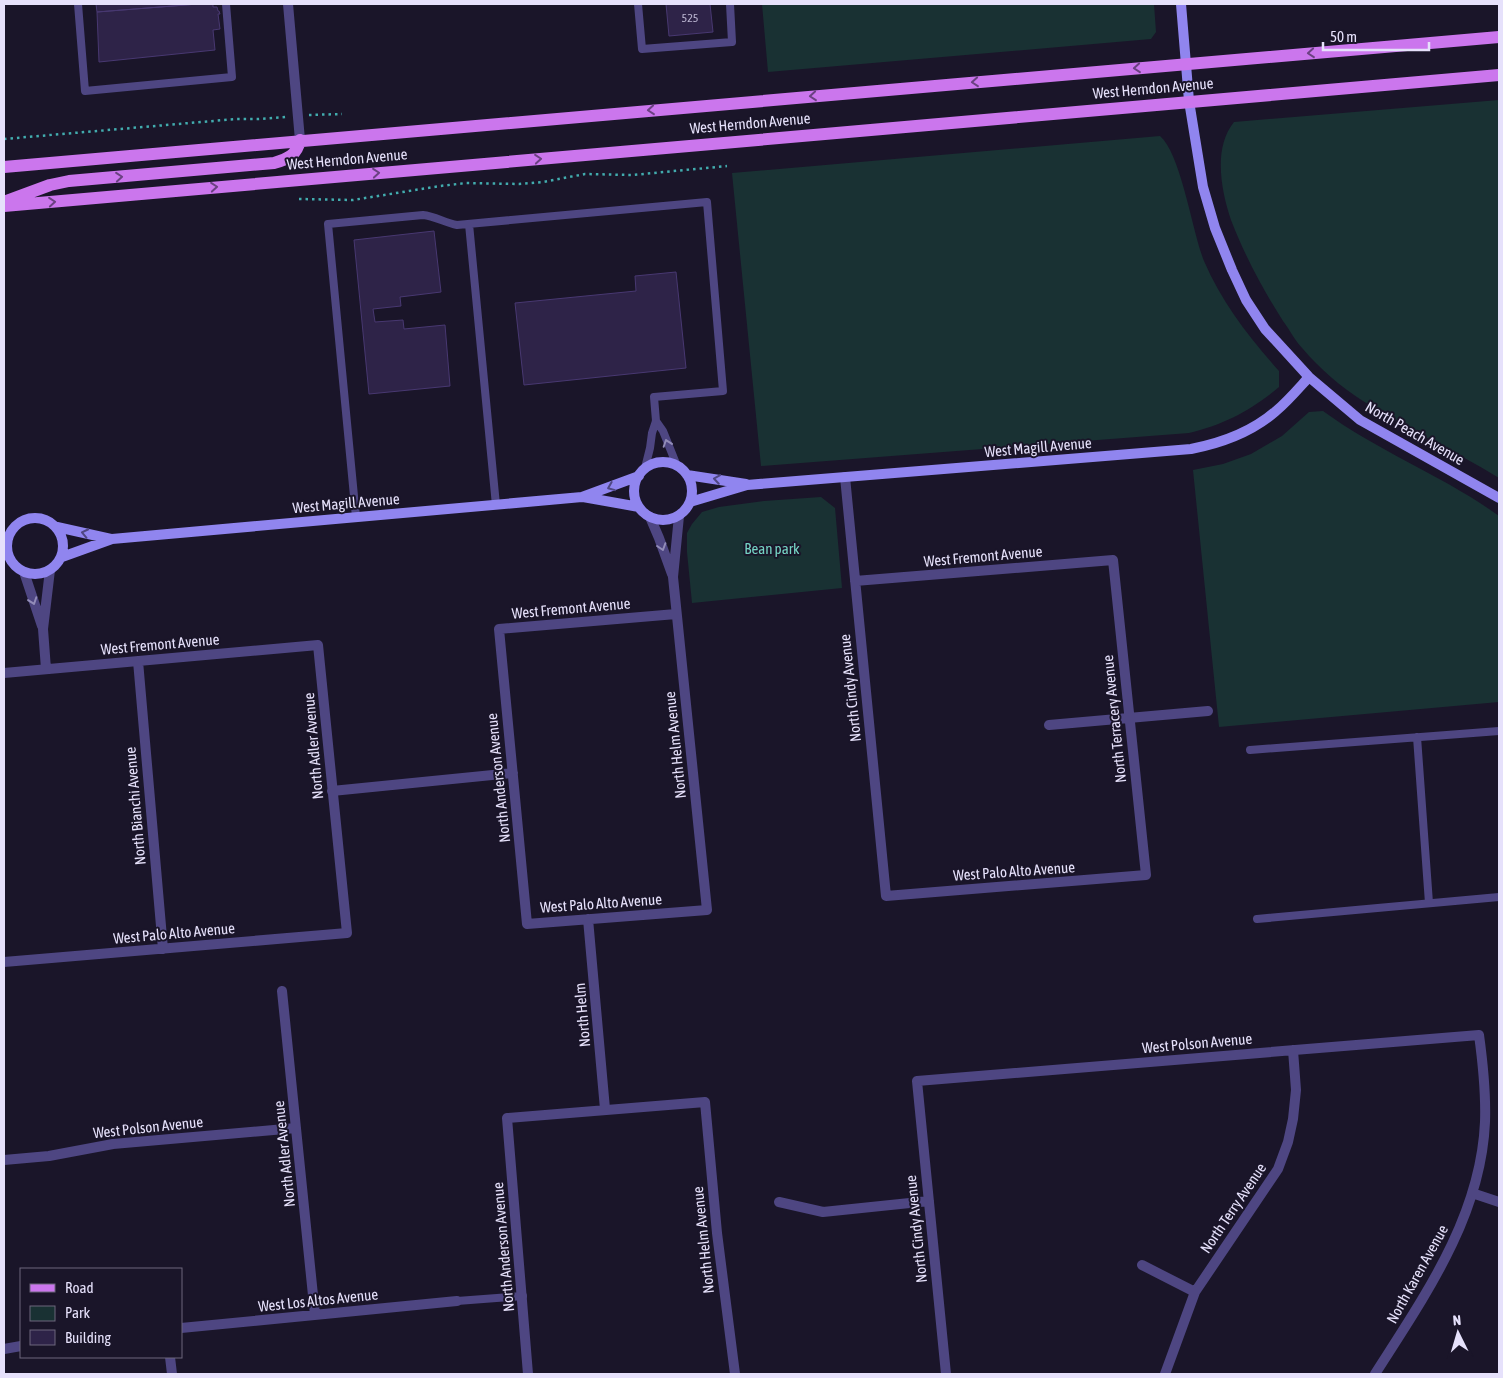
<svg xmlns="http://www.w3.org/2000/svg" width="1503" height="1378" font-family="'Asap Condensed',sans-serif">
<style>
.green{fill:#193133}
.building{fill:#2e2348;stroke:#483871}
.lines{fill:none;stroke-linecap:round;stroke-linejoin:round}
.path{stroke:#42acae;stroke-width:2.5;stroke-dasharray:2.5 4;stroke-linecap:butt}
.lane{stroke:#4e4682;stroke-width:8}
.street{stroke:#4e4682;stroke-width:10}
.secondary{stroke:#9085ef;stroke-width:10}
.primary{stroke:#cb76ed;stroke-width:12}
.oneway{stroke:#6a4181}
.oneway2{stroke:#928cb8}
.oneway3{stroke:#4f4782}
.labels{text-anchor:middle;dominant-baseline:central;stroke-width:4;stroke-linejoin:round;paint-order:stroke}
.number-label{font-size:12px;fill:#b8b2ce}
.street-label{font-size:15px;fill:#e6e1fb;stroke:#1a1529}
.park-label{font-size:15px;fill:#75d3c4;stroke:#1a1529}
</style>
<rect width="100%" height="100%" fill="#1a1529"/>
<path class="green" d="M 762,4 L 1154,4 L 1156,32 L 1151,39 L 768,72 Z
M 1499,100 L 1499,478 C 1455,451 1407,429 1363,401 C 1341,387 1320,369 1303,349 C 1295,341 1290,330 1283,321 C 1262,288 1245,256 1231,220 C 1221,190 1213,148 1234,122 Z
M 1160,136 C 1181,154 1192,231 1204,261 C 1222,303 1249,337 1279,371 L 1279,387 C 1250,411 1225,424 1189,433 L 761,466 L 732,173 Z
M 1323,411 C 1379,452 1444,476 1499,516 L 1499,702 L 1219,727 L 1193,470 L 1223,464 L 1251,454 L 1282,436 L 1309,412 Z
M 821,497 L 835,508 L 842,588 L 692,603 L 687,552 L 687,533 L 692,524 L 702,512 L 719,507 L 764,501 Z"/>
<path class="building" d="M 96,4 L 198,4 L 97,12 Z
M 198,4 L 213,4 L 213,7 L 217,7 L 218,11 L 219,11 L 220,14 L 218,14 L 220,29 L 213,30 L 215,50 L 99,62 L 97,12 Z
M 666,4 L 710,4 L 713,32 L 669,36 Z
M 434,231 L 441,292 L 400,297 L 401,306 L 373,309 L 375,322 L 403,320 L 404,329 L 445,325 L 450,386 L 369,394 L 354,240 Z
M 676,272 L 686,368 L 524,385 L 515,303 L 636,291 L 635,276 Z"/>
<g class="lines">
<path class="path" d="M 309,115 L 342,114
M 4,139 L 236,119 L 259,119 L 286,117
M 299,199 L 353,200 L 440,186 L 466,183 L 519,184 L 543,182 L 585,174 L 633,175 L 727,166"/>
<path class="lane" d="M 78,4 L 85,91 L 232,77 L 226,4
M 638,4 L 642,49 L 732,42 L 730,4
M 469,224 L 496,505
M 656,421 L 663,431 L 677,466
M 356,517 L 328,224 L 423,215 C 435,216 445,223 457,225 L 707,202 L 723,391 L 654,397 L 656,421 L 652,433 L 650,448 L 645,468
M 1417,737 L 1429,903
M 1250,750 L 1499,731
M 1257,919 L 1499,897
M 457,1301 L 523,1296"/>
<path class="street" d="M 288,4 L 300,140
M 845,477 L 886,896 L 1146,875 L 1113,560 L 855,581
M 650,517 L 659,538 L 672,574
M 24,572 L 42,626
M 676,614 L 499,629 L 527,924 L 707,910 L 673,577 L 679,516
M 138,661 L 163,949
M 46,669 L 43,629 L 50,570
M 4,673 L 318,645 L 347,933 L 4,962
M 1049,725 L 1208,711
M 332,791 L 513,773
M 588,919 L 605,1109
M 282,991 L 315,1315
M 4,1160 L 49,1156 L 113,1144 L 296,1128
M 1472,1193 L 1499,1202
M 779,1202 L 823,1212 L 929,1201
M 1142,1265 L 1195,1292
M 181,1328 L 457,1301
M 4,1349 L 21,1346
M 170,1357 L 172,1374
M 528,1374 L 507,1118 L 705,1102 L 717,1233 L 735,1374
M 946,1374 L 917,1081 L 1479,1035 C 1483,1064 1486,1093 1485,1122 C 1481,1217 1424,1297 1375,1374
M 1165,1374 L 1195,1292 L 1278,1169 L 1288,1142 L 1293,1119 L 1296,1090 L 1293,1050"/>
<path class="secondary" d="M 1181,4 L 1189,101 L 1203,187 L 1215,228 L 1232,270 L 1246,300 L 1265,329 L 1309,377 L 1360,420 L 1499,498
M634 491a29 29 0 1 1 58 0a29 29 0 1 1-58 0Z
M 687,475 L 746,484
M 583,497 L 639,507
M 690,502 L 747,485 L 1191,449 C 1222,443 1252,432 1276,411 C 1288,401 1298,389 1309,377
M7 546a28 28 0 1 1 56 0a28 28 0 1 1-56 0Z
M 57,527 L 111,539
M 62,557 L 112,539 L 582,497 L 639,476"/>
<path class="primary" d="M 4,167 L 1499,37
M 4,202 L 50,185 L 69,181 L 274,163 C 288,159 297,155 300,140
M 4,206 L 1499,75"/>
</g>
<defs><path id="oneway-chevron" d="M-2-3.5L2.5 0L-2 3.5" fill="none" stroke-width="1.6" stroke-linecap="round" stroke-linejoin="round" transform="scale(1.25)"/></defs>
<g class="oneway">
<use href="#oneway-chevron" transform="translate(1311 53) rotate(175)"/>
<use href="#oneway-chevron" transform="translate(1137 68) rotate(175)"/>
<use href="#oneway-chevron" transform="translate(975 82) rotate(175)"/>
<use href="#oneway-chevron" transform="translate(813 96) rotate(175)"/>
<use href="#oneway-chevron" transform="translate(651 110) rotate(175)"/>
<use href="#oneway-chevron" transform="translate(538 159) rotate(-5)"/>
<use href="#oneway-chevron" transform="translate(376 173) rotate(-5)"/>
<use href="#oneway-chevron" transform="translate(119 177) rotate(-5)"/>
<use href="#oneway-chevron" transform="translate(214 187) rotate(-5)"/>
<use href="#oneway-chevron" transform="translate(52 202) rotate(-5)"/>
</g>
<g class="oneway2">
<use href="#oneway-chevron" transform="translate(667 443) rotate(-109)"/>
<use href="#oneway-chevron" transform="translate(662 547) rotate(72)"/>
<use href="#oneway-chevron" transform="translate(33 601) rotate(71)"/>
</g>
<g class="oneway3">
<use href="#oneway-chevron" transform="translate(717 479) rotate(-171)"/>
<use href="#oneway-chevron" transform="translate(611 487) rotate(158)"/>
<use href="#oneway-chevron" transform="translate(85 533) rotate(-168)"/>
</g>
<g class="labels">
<g class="number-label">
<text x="690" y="18">525</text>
</g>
<g class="street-label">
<text transform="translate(1153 88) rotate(-5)">West Herndon Avenue</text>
<text transform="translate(750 123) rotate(-5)">West Herndon Avenue</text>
<text transform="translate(347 159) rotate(-5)">West Herndon Avenue</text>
<text transform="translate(1415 433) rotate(30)">North Peach Avenue</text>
<text transform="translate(1038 447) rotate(-5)">West Magill Avenue</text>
<text transform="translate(346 503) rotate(-5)">West Magill Avenue</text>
<text transform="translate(983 556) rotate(-5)">West Fremont Avenue</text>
<text transform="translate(571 608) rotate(-5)">West Fremont Avenue</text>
<text transform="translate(160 644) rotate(-5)">West Fremont Avenue</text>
<text transform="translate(850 688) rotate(-96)">North Cindy Avenue</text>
<text transform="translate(1114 719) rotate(-96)">North Terracery Avenue</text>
<text transform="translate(675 745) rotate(-96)">North Helm Avenue</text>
<text transform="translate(313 746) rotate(-95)">North Adler Avenue</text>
<text transform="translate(498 778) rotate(-96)">North Anderson Avenue</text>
<text transform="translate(135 806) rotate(-95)">North Bianchi Avenue</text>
<text transform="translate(1014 871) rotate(-4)">West Palo Alto Avenue</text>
<text transform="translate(601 903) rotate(-4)">West Palo Alto Avenue</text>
<text transform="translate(174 933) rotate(-5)">West Palo Alto Avenue</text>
<text transform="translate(582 1015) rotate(-95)">North Helm</text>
<text transform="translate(1197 1043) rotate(-5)">West Polson Avenue</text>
<text transform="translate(148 1127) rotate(-6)">West Polson Avenue</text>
<text transform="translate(284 1154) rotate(-96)">North Adler Avenue</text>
<text transform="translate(1233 1208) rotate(-56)">North Terry Avenue</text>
<text transform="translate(916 1229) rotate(-96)">North Cindy Avenue</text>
<text transform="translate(703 1240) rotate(-96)">North Helm Avenue</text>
<text transform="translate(503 1247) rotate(-95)">North Anderson Avenue</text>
<text transform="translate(1417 1274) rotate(-61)">North Karen Avenue</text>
<text transform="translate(318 1300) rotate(-6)">West Los Altos Avenue</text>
</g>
<g class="park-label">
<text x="772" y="548">Bean park</text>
</g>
</g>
<rect width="1503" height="1378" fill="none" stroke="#e6e1fb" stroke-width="10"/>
<rect x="20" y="1268" width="162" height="90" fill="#1a1529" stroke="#6c677d"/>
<rect x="30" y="1284" width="25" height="8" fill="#cb76ed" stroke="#6c677d"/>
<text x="65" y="1293" font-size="15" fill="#e6e1fb">Road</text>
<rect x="30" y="1306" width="25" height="15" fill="#193133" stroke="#6c677d"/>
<text x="65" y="1318" font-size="15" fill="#e6e1fb">Park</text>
<rect x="30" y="1330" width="25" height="15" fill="#2e2348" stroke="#6c677d"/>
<text x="65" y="1343" font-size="15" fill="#e6e1fb">Building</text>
<g transform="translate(1458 1333) rotate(355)" stroke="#1a1529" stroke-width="4" paint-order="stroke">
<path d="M0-4L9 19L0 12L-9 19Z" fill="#e6e1fb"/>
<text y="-8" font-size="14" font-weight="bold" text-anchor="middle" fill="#e6e1fb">N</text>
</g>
<path d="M1323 42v8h106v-8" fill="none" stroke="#e6e1fb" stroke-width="2.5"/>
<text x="1330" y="42" font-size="15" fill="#e6e1fb" stroke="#1a1529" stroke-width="4" paint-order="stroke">50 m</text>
</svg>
